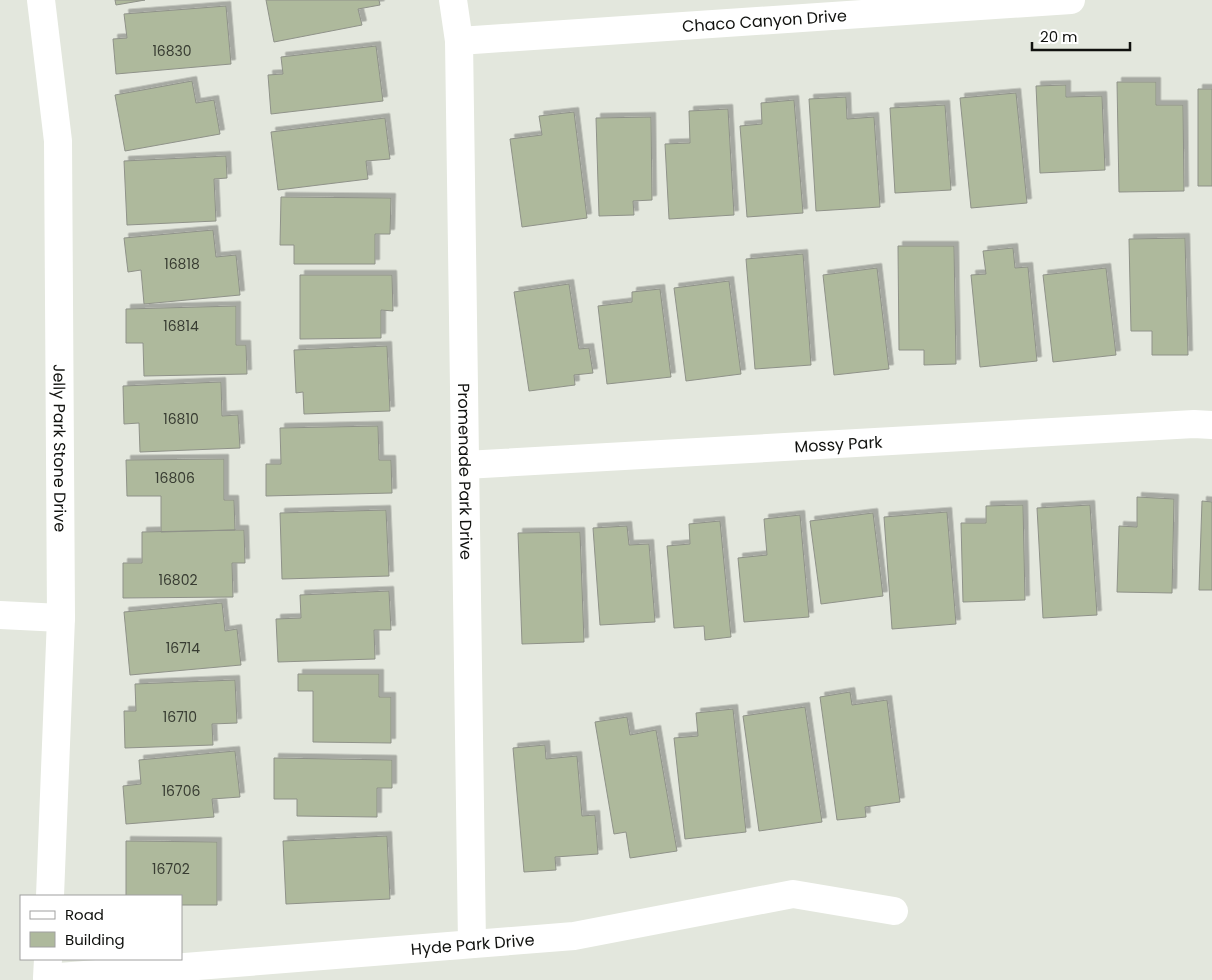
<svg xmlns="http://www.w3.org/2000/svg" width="1212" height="980" font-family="Poppins,sans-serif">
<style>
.building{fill:#aeb99c;stroke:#8f9289;filter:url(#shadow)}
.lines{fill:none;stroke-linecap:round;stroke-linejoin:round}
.minor{stroke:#fff;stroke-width:28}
.labels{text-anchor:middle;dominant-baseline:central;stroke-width:4;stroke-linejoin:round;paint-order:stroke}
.number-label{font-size:14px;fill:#383c32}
.street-label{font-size:16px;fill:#11120f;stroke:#fff}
</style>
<defs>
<filter id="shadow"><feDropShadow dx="4.5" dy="-4.5" stdDeviation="0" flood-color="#0004"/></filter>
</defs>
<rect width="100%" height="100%" fill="#e3e7dd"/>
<path class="building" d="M 115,0 L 145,0 L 116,5 Z
M 266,0 L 379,0 L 380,5 L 358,9 L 362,25 L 274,42 Z
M 226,6 L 231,64 L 116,74 L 113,39 L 127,38 L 124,14 Z
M 376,46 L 383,101 L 271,114 L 268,75 L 283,74 L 281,57 Z
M 192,81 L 196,103 L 214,100 L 220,134 L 125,151 L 115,95 Z
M 1117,82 L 1156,82 L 1156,105 L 1183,105 L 1184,191 L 1119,192 Z
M 1066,85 L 1066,97 L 1102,96 L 1105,170 L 1040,173 L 1036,86 Z
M 1198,89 L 1212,89 L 1212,186 L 1198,186 Z
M 1016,93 L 1027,203 L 971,208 L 960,98 Z
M 846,97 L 847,119 L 874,117 L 880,207 L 816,211 L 809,99 Z
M 794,100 L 803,213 L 747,217 L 740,126 L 762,124 L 761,103 Z
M 945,105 L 951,190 L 895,193 L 890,108 Z
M 728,109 L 734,215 L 669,219 L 665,144 L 690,143 L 689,111 Z
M 574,112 L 587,218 L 522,227 L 510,139 L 542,135 L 539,116 Z
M 651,117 L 652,200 L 633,201 L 634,215 L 599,216 L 596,118 Z
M 385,118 L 390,159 L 366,161 L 368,179 L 278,190 L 271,132 Z
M 226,156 L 227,178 L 214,179 L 216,221 L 127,225 L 124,161 Z
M 281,197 L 391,198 L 390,234 L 375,234 L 375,264 L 294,264 L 294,245 L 280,245 Z
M 213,230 L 216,257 L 236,255 L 240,295 L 144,304 L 141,270 L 128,272 L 124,238 Z
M 1185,238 L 1188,355 L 1152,355 L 1152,331 L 1131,331 L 1129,239 Z
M 898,246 L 954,246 L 956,364 L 924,365 L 924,350 L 899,350 Z
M 1013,248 L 1015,268 L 1028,267 L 1037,361 L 980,367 L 971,275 L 986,274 L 983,251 Z
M 803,254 L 811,365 L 755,369 L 746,259 Z
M 877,268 L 889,369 L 834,375 L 823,275 Z
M 1106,268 L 1116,355 L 1053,362 L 1043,275 Z
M 300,275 L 392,275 L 393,311 L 381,310 L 381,338 L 300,339 Z
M 729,281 L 741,374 L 686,381 L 674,288 Z
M 569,284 L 579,349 L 589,348 L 593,373 L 574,375 L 575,385 L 529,391 L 514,292 Z
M 660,289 L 671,377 L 607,384 L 598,306 L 632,302 L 632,292 Z
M 236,306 L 236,345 L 246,345 L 247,374 L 144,376 L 143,343 L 126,343 L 126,309 Z
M 387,346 L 390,411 L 304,414 L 303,392 L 296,393 L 294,350 Z
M 221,382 L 222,416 L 238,415 L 240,448 L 140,452 L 139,423 L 124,424 L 123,386 Z
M 378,426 L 379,460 L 391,460 L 392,493 L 266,496 L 266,464 L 281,464 L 280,428 Z
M 224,459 L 224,500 L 234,500 L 235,530 L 161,532 L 161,496 L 127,496 L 126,460 Z
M 1137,497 L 1174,499 L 1172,593 L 1117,592 L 1119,526 L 1137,527 Z
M 1202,501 L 1212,502 L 1212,590 L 1199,590 Z
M 1023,505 L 1025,600 L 963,602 L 961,523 L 986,523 L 986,506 Z
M 1090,505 L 1097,615 L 1043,618 L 1037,508 Z
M 386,510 L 389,576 L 282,579 L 280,513 Z
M 947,512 L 956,624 L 892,629 L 884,517 Z
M 873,513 L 883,596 L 821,604 L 810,521 Z
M 800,515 L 809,617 L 744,622 L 738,558 L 767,555 L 764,519 Z
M 720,521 L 731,637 L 705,640 L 704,626 L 674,628 L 667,546 L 690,544 L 689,524 Z
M 627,526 L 629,545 L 649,544 L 655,622 L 600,625 L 593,528 Z
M 235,530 L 244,530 L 245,563 L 232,563 L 233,597 L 123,598 L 123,563 L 142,563 L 142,532 Z
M 580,532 L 584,642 L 522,644 L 518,533 Z
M 389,591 L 391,630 L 374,630 L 375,659 L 278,662 L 276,619 L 301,618 L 300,595 Z
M 222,603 L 225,631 L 237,629 L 241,665 L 130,675 L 124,612 Z
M 298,674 L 379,674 L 379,697 L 391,697 L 391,743 L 313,742 L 313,691 L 298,691 Z
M 235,680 L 237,723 L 212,724 L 213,745 L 125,748 L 124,711 L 136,711 L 135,684 Z
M 850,692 L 852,705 L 887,700 L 900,802 L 865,807 L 866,817 L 837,820 L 820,697 Z
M 805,707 L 822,822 L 759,831 L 743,716 Z
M 733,709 L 746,832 L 685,839 L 674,738 L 698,736 L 696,713 Z
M 627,717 L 630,735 L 656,730 L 677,851 L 630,858 L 626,832 L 614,834 L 595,722 Z
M 545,745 L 546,759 L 577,756 L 582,816 L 595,815 L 598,854 L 555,857 L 556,870 L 524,872 L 513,748 Z
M 235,751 L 240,797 L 212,799 L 214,817 L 126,824 L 123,786 L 141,784 L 139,760 Z
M 274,758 L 392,760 L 392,788 L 377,788 L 377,817 L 297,816 L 297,799 L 274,799 Z
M 387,836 L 390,899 L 286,904 L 283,841 Z
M 126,841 L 217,842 L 217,905 L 181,905 L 181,896 L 126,896 Z"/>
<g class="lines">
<g class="minor">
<path id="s1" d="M 41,0 L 58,141 L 61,618 L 50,896"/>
<path id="s2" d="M 453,0 L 459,41 L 472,944"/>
<path id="s3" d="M 459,41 L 1071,0"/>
<path id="s4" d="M 465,465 L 1194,424 L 1212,425"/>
<path d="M 0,615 L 61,618"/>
<path id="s5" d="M 48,959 L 47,978 L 574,936 L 793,894 L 894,911"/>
</g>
</g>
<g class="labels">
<g class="number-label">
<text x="172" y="51">16830</text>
<text x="182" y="264">16818</text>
<text x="181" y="326">16814</text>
<text x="181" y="419">16810</text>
<text x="175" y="478">16806</text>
<text x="178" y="580">16802</text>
<text x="183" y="648">16714</text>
<text x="180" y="717">16710</text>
<text x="181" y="791">16706</text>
<text x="171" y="869">16702</text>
</g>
<g class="street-label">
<text stroke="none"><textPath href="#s3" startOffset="306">Chaco Canyon Drive</textPath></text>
<text stroke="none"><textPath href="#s4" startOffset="374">Mossy Park</textPath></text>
<text stroke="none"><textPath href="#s1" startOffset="449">Jelly Park Stone Drive</textPath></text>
<text stroke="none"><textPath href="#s2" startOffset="472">Promenade Park Drive</textPath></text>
<text stroke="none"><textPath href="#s5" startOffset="446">Hyde Park Drive</textPath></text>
</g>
</g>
<rect x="20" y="895" width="162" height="65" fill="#ffffff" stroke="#a0a09f"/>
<rect x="30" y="911" width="25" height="8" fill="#ffffff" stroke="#a0a09f"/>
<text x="65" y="920" font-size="15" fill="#11120f">Road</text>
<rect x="30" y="932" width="25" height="15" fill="#aeb99c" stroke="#a0a09f"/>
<text x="65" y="945" font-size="15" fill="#11120f">Building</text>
<path d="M1032 42v8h98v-8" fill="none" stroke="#11120f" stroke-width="2.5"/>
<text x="1040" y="42" font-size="15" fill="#11120f" stroke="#ffffff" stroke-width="4" paint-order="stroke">20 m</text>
</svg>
